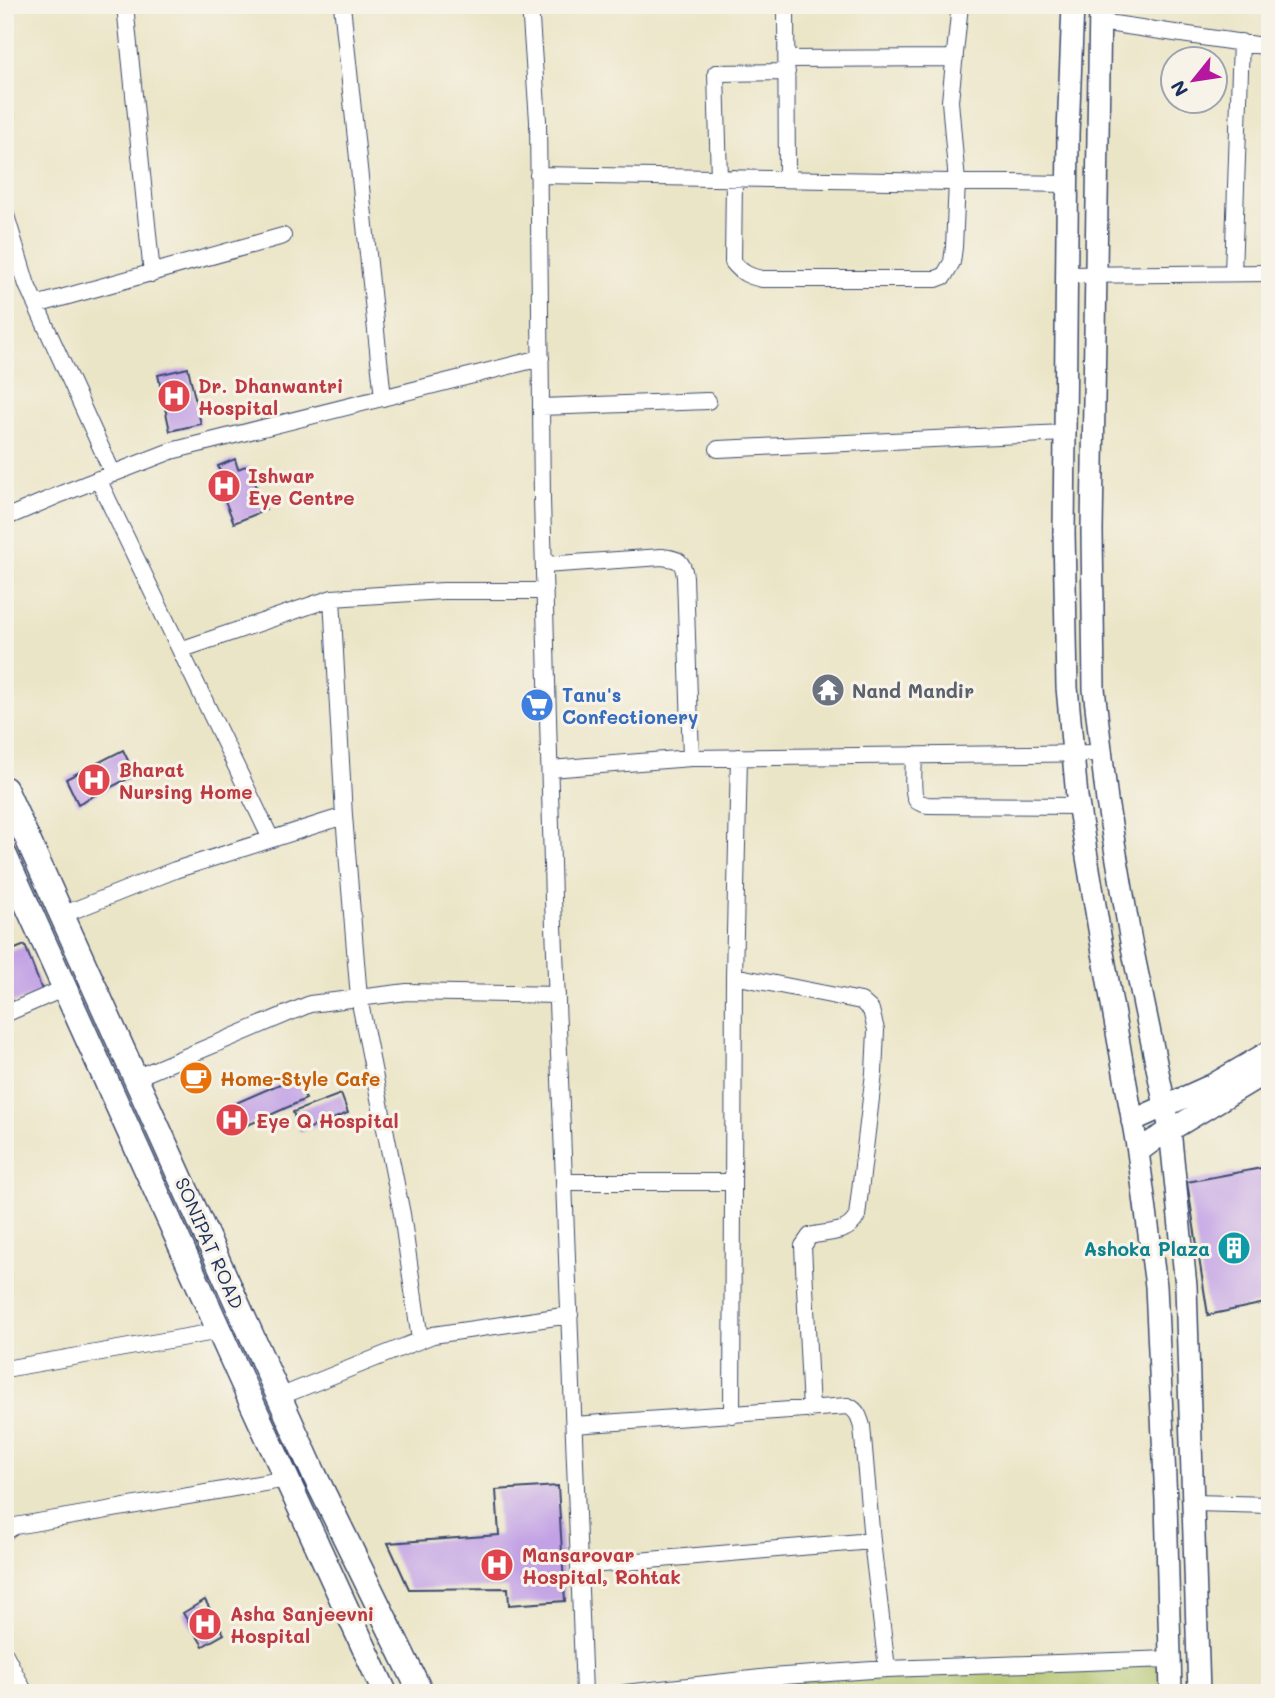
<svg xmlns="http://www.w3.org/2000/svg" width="1275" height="1698" font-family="Mali,sans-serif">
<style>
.green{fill:#abbf63;stroke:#637760;stroke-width:2}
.building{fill:#c2a2e5}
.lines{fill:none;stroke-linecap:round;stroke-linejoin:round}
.street-casing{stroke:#3a4a6e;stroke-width:18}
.secondary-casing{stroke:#3a4a6e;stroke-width:24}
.primary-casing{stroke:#3a4a6e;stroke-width:27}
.street{stroke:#fff;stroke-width:16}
.secondary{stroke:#fff;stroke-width:21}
.primary{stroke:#fff;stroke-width:24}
.labels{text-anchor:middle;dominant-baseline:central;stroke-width:6;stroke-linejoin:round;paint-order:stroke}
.health-label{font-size:19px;font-weight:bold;fill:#be3a42;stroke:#f7f3e8;text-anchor:start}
.worship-label{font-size:19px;font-weight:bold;fill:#5b616d;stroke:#f7f3e8;text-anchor:start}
.shop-label{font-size:19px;font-weight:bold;fill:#366cbe;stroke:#f7f3e8;text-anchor:start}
.food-label{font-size:19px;font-weight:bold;fill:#c56008;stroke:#f7f3e8;text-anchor:start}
.street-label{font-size:19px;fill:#1b2f5e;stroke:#f7f3e8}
.culture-label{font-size:19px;font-weight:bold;fill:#0d838f;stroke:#f7f3e8;text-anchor:end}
</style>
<rect width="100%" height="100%" fill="#f7f3e8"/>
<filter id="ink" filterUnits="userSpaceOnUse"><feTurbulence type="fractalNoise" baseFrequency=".0143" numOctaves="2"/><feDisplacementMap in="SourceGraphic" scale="14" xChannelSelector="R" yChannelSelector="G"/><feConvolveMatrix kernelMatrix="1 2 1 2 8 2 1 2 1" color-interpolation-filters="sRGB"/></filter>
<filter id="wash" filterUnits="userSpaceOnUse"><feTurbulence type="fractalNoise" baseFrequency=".00686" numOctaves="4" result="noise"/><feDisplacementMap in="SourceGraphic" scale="28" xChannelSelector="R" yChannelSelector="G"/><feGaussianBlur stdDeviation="1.57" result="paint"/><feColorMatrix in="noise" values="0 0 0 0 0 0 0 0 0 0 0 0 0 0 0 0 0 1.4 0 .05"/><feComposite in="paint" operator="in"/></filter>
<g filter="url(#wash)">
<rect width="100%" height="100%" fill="#ebe5c7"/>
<path class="green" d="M 1170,1663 L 1170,1693 L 636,1693 L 887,1673 Z"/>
<g id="blocks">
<path class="building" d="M 188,368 L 201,424 L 170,431 L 158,375 Z
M 235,459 L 238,469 L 248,465 L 266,510 L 234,523 L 215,476 L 221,473 L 218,466 Z
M 123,750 L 135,775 L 78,804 L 66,779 Z
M 25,945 L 43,993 L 13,1003 L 5,983 L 5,953 Z
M 296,1077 L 306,1099 L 230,1133 L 220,1110 Z
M 341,1094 L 348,1113 L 300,1132 L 293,1112 Z
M 1267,1167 L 1270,1195 L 1270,1302 L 1208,1315 L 1187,1182 Z
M 558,1486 L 565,1601 L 509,1605 L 508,1588 L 409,1589 L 388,1543 L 499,1535 L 496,1490 Z
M 205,1600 L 224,1634 L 203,1646 L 183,1613 Z"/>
</g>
</g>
<g filter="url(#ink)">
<use href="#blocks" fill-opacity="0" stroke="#3a4a6e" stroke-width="2"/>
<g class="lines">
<defs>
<path id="street" d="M 125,5 L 152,274
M 342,5 L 383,398
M 530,5 L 538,121 L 542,499 L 553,900 L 584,1693
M 786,5 L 787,179
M 1100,22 L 1270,47
M 787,59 L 955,58
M 538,175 L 1068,184
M 719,178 L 716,73 L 787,72
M 734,178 L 733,262 C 742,273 748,276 762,279 L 936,279 L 944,276 L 952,262 L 954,247 L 957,182 L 950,101 L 960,5
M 5,212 L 27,285 L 113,474
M 1233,273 L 1241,42
M 1067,275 L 1270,273
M 36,305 L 283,236
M 541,407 L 708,401
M 718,449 L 1065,433
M 98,479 L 271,839
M 5,518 L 61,494 L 171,451 L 541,358
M 544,565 L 662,557 C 678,559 683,560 685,577 L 691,758 L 1101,753
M 332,598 L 344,816 L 359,998 L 402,1214 L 420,1340
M 180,650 L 332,598 L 443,591 L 545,591
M 914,755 C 914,764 911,794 917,801 C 919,803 924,804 927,805 L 1079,806
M 550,769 L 691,758
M 62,915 L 175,870 L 344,816
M 734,976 L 861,1001 L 871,1010 L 876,1030 L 874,1073 L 857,1216 C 848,1235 828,1231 810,1236 L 803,1246 L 811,1410
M 5,1014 L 65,988
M 135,1078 L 310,1004 L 407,992 L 557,995
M 564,1182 L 733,1182
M 5,1369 L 220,1331
M 279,1397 L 433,1335 L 570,1315
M 732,1415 L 734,976 L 739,757
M 574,1425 L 848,1406 C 857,1410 859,1416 862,1426 L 872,1541 L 887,1669
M 1194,1503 L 1270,1505
M 5,1532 L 15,1526 L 287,1479
M 579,1566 L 872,1541
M 5,1654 L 25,1693
M 625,1693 L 770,1677 L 887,1669 L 1170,1659"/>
<path id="secondary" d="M 1073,5 L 1068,134 L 1064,532 L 1067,687 L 1077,797 L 1102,947 L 1138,1152 L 1156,1286 L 1166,1501 L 1171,1693
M 1100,5 L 1092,531 L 1094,689 L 1107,801 L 1131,942 L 1170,1130 L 1186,1286 L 1199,1693
M 1132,1121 L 1212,1085 L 1270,1051
M 1138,1152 L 1154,1140 L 1270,1070"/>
<path id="primary" d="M 5,789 L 314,1474 L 421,1693
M 5,856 L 245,1388 L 385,1693"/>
</defs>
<use href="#street" class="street-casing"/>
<use href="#secondary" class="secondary-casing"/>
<use href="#primary" class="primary-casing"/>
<use href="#street" class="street"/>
<use href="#secondary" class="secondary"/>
<use href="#primary" class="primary"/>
</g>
</g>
<defs>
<symbol id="hospital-disc" viewBox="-11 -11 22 22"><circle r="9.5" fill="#e0444e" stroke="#f7f3e8"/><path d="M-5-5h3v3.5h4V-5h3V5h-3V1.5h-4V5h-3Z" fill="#fff"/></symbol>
<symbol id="temple-disc" viewBox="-11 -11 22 22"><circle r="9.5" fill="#6b7280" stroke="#f7f3e8"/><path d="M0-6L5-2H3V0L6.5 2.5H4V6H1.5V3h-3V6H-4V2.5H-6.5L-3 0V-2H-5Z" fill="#fff"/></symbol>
<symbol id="supermarket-disc" viewBox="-11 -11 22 22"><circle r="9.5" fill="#3f7fe0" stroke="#f7f3e8"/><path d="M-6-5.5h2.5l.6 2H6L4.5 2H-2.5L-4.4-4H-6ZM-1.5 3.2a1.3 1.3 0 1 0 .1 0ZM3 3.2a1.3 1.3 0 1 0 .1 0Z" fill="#fff"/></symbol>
<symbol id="cafe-disc" viewBox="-11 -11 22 22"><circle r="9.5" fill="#e8710a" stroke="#f7f3e8"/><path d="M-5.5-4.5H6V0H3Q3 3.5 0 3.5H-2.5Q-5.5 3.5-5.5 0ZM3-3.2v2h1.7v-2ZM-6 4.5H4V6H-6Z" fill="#fff"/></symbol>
<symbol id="building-disc" viewBox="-11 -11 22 22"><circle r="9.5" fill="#0f9aa8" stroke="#f7f3e8"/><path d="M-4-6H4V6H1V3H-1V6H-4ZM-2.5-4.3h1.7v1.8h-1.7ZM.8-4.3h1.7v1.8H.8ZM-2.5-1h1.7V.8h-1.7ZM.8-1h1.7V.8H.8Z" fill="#fff"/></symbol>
</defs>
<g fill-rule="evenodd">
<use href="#hospital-disc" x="155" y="377" width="38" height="38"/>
<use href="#hospital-disc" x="205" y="467" width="38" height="38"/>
<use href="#temple-disc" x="809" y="671" width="38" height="38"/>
<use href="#supermarket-disc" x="518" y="686" width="38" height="38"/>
<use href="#hospital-disc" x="75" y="761" width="38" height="38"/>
<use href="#cafe-disc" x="177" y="1059" width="38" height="38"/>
<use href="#hospital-disc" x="213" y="1101" width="38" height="38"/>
<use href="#building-disc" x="1215" y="1229" width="38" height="38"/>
<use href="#hospital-disc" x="478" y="1546" width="38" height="38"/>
<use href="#hospital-disc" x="186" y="1605" width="38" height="38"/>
</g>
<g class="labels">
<g class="health-label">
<text x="198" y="385">Dr. Dhanwantri<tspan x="198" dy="22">Hospital</tspan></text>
<text x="248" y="475">Ishwar<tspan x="248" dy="22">Eye Centre</tspan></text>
<text x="119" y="769">Bharat<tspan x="119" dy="22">Nursing Home</tspan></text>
<text x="256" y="1120">Eye Q Hospital</text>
<text x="522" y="1554">Mansarovar<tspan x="522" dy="22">Hospital, Rohtak</tspan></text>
<text x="230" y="1613">Asha Sanjeevni<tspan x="230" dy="22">Hospital</tspan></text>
</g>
<g class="worship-label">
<text x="852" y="690">Nand Mandir</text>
</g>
<g class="shop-label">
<text x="562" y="694">Tanu's<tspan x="562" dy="22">Confectionery</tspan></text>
</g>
<g class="food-label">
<text x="220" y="1078">Home-Style Cafe</text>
</g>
<g class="street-label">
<text transform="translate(210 1243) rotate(66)">SONIPAT ROAD</text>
</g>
<g class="culture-label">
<text x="1210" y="1248">Ashoka Plaza</text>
</g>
</g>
<rect width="1275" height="1698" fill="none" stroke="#f7f3e8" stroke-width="28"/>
<g transform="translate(1194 80) rotate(240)"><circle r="33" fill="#f7f3e8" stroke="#9fa5b1" stroke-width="2"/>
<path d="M0-5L12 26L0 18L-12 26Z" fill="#b5179e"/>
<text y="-10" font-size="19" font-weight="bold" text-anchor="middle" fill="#1b2f5e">N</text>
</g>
</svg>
